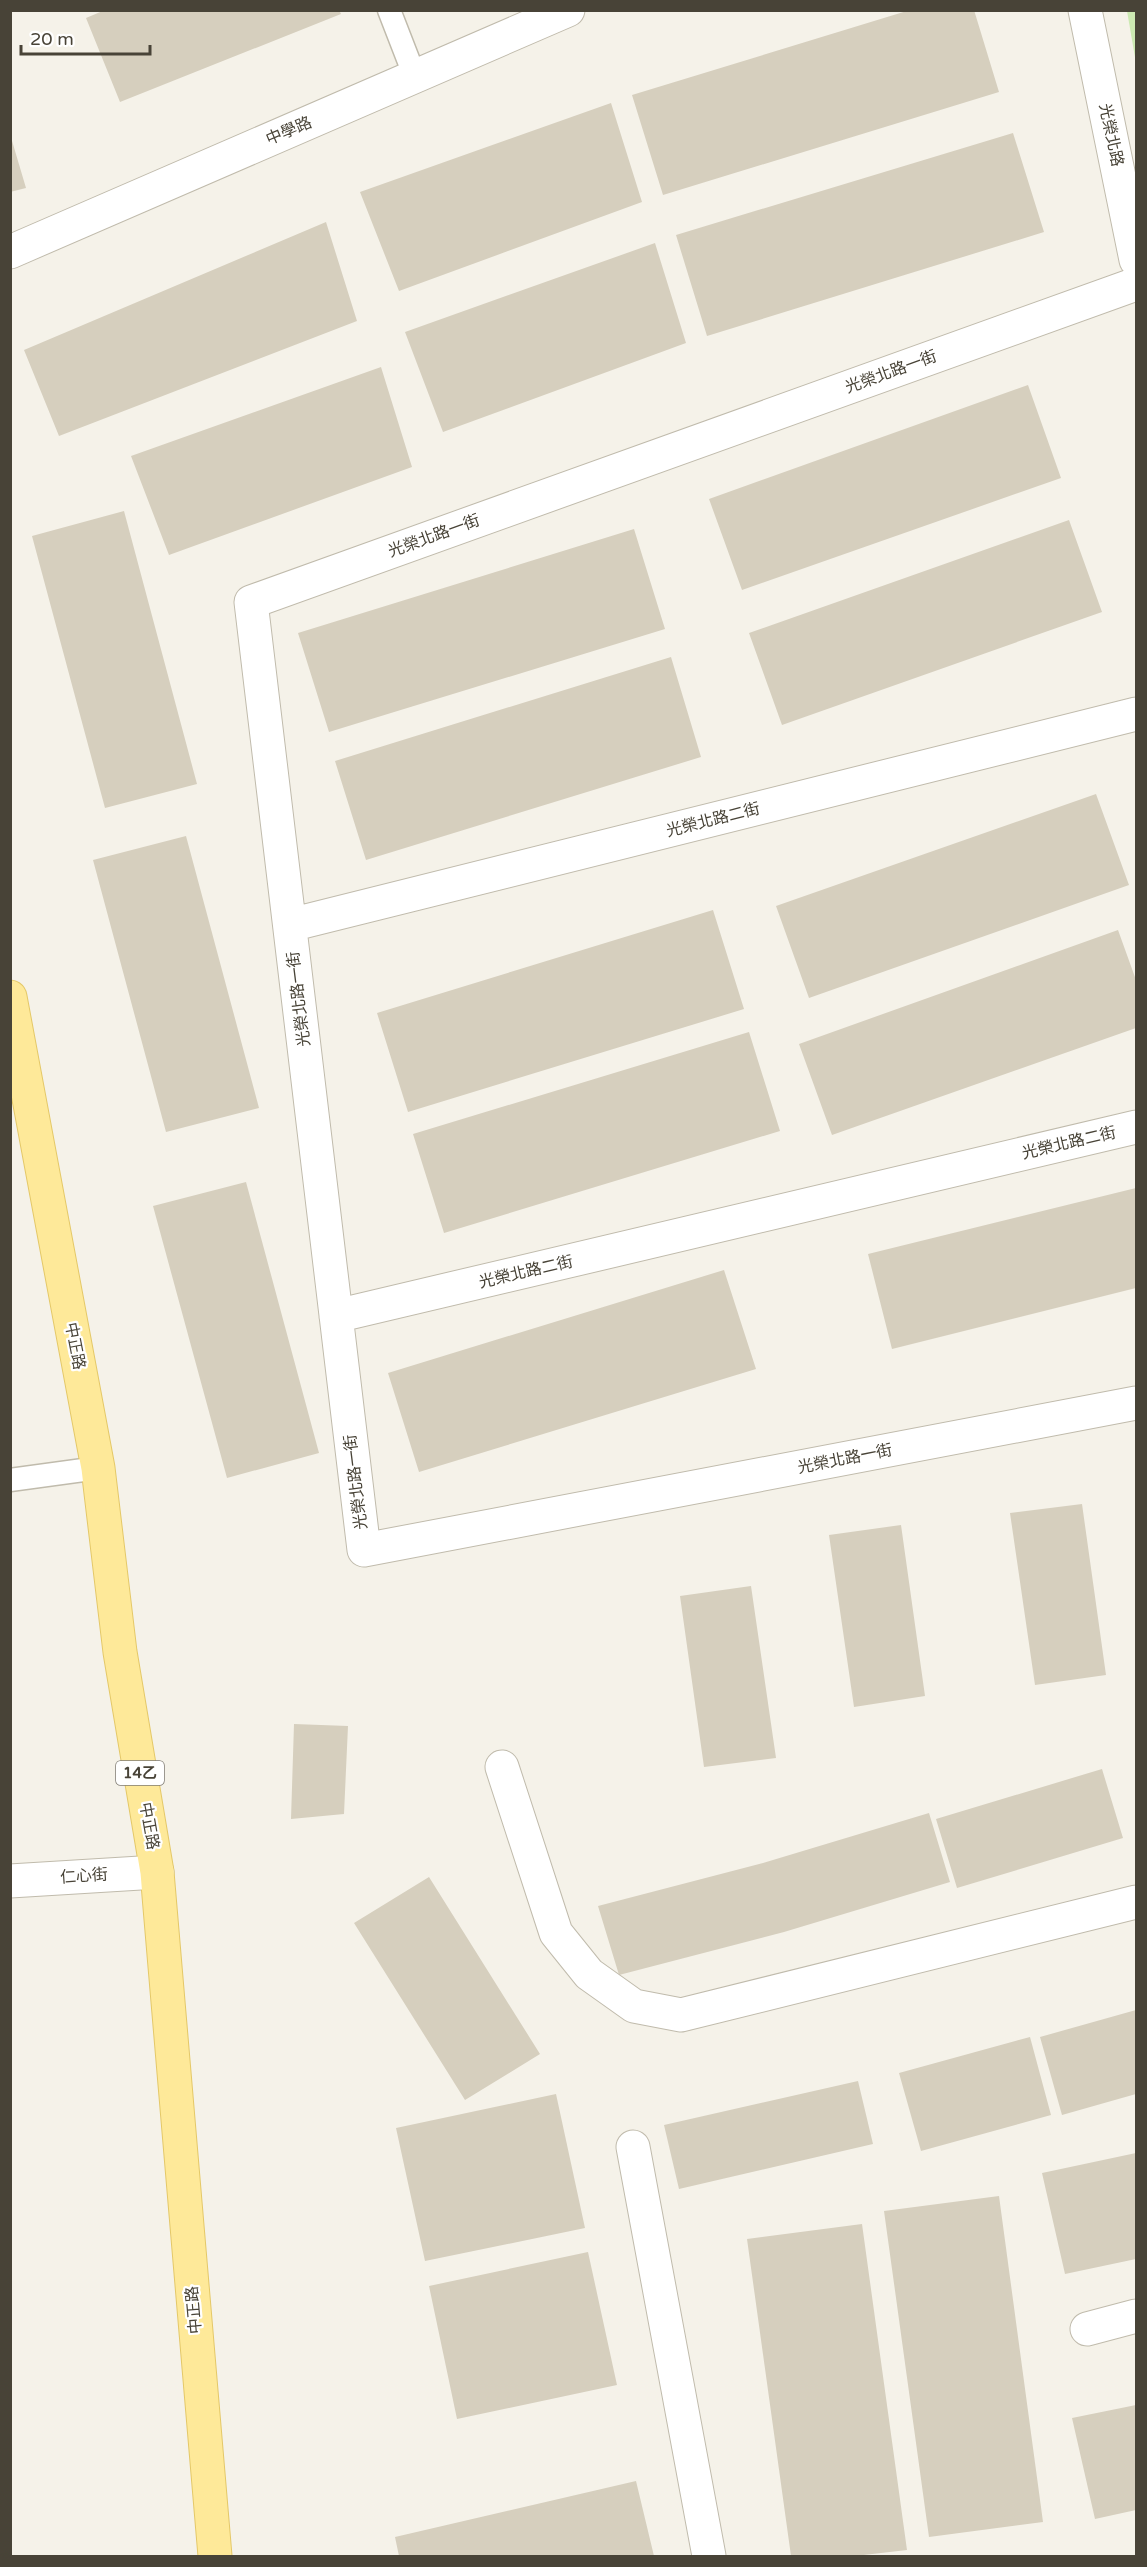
<svg xmlns="http://www.w3.org/2000/svg" width="1147" height="2567" font-family="'Varela Round','Noto Sans TC',sans-serif">
<style>
.green{fill:#cce9b2}
.building{fill:#d6cfbe}
.lines{fill:none;stroke-linecap:round;stroke-linejoin:round}
.lane-casing{stroke:#c0bbac;stroke-width:25}
.street-casing{stroke:#c0bbac;stroke-width:35}
.primary-casing{stroke:#e4c868;stroke-width:35}
.lane{stroke:#fff;stroke-width:22}
.street{stroke:#fff;stroke-width:33}
.primary{stroke:#fee999;stroke-width:33}
.labels{text-anchor:middle;dominant-baseline:central;stroke-width:4.5;stroke-linejoin:round;paint-order:stroke}
.shield{fill:#fff;stroke:#7f7b73;stroke-width:1.5}
.shield-label{font-size:15px;font-weight:bold;fill:#484337}
.street-label{font-size:16px;fill:#484337;stroke:#fff}
</style>
<rect width="100%" height="100%" fill="#f5f2e9"/>
<path class="green" d="M 1127,11 L 1136,11 L 1136,63 Z"/>
<path class="building" d="M 105,10 L 339,10 L 341,14 L 120,102 L 86,18 Z
M 910,10 L 974,10 L 999,92 L 663,195 L 632,95 Z
M 611,103 L 642,202 L 399,291 L 360,192 Z
M 1013,133 L 1044,232 L 707,336 L 676,235 Z
M 10,134 L 26,188 L 10,192 Z
M 326,222 L 357,321 L 59,436 L 24,350 Z
M 655,243 L 686,343 L 443,432 L 405,332 Z
M 381,367 L 412,467 L 169,555 L 131,456 Z
M 1028,385 L 1061,478 L 742,590 L 709,499 Z
M 124,511 L 197,784 L 105,808 L 32,536 Z
M 1069,520 L 1102,612 L 782,725 L 749,633 Z
M 634,529 L 665,629 L 329,732 L 298,633 Z
M 671,657 L 701,757 L 366,860 L 335,761 Z
M 1096,794 L 1129,885 L 809,998 L 776,906 Z
M 186,836 L 259,1108 L 166,1132 L 93,860 Z
M 713,910 L 744,1009 L 408,1112 L 377,1013 Z
M 1118,930 L 1136,980 L 1136,1028 L 832,1135 L 799,1044 Z
M 749,1032 L 780,1131 L 444,1233 L 413,1134 Z
M 246,1182 L 319,1453 L 227,1478 L 153,1206 Z
M 1136,1188 L 1136,1288 L 892,1349 L 868,1254 Z
M 724,1270 L 756,1369 L 419,1472 L 388,1373 Z
M 1082,1504 L 1106,1675 L 1035,1685 L 1010,1513 Z
M 901,1525 L 925,1696 L 854,1707 L 829,1535 Z
M 751,1586 L 776,1758 L 704,1767 L 680,1596 Z
M 294,1724 L 348,1726 L 344,1814 L 291,1819 Z
M 1102,1769 L 1123,1838 L 957,1888 L 936,1819 Z
M 929,1813 L 950,1882 L 784,1932 L 619,1975 L 598,1906 L 763,1863 Z
M 429,1877 L 540,2054 L 465,2100 L 354,1923 Z
M 1136,2010 L 1136,2094 L 1062,2115 L 1040,2037 Z
M 1030,2037 L 1051,2115 L 921,2151 L 899,2073 Z
M 858,2081 L 873,2144 L 679,2189 L 664,2125 Z
M 556,2094 L 585,2228 L 425,2261 L 396,2128 Z
M 1136,2153 L 1136,2259 L 1065,2274 L 1042,2173 Z
M 999,2196 L 1043,2522 L 929,2537 L 884,2211 Z
M 862,2224 L 907,2550 L 855,2556 L 791,2556 L 747,2239 Z
M 588,2252 L 617,2385 L 457,2419 L 429,2286 Z
M 1136,2405 L 1136,2510 L 1095,2519 L 1072,2418 Z
M 636,2481 L 654,2556 L 399,2556 L 395,2537 Z"/>
<g class="lines">
<defs>
<path id="lane" d="M 389,10 L 415,77
M 10,1480 L 98,1468"/>
<path id="street" d="M 1085,10 L 1136,260
M 10,252 L 568,10
M 1136,284 L 251,602 L 364,1550 L 1136,1403
M 290,925 L 1136,714
M 336,1316 L 1136,1127
M 502,1767 L 556,1933 L 589,1974 L 634,2006 L 681,2015 L 1136,1902
M 10,1881 L 157,1872
M 633,2147 L 709,2556
M 1087,2329 L 1136,2316"/>
<path id="primary" d="M 10,997 L 98,1468 L 120,1652 L 157,1872 L 215,2556"/>
</defs>
<use href="#lane" class="lane-casing"/>
<use href="#street" class="street-casing"/>
<use href="#primary" class="primary-casing"/>
<use href="#lane" class="lane"/>
<use href="#street" class="street"/>
<use href="#primary" class="primary"/>
</g>
<g class="labels">
<rect class="shield" x="116" y="1761" width="48" height="24" rx="4.5"/>
<g class="shield-label">
<text x="140" y="1773">14乙</text>
</g>
<g class="street-label">
<text transform="translate(289 131) rotate(-23)">中學路</text>
<text transform="translate(1111 135) rotate(78)">光榮北路</text>
<text transform="translate(891 372) rotate(-20)">光榮北路一街</text>
<text transform="translate(434 536) rotate(-20)">光榮北路一街</text>
<text transform="translate(713 820) rotate(-14)">光榮北路二街</text>
<text transform="translate(299 999) rotate(-97)">光榮北路一街</text>
<text transform="translate(1069 1143) rotate(-13)">光榮北路二街</text>
<text transform="translate(526 1272) rotate(-13)">光榮北路二街</text>
<text transform="translate(75 1346) rotate(79)">中正路</text>
<text transform="translate(845 1459) rotate(-11)">光榮北路一街</text>
<text transform="translate(356 1482) rotate(-97)">光榮北路一街</text>
<text transform="translate(149 1826) rotate(80)">中正路</text>
<text transform="translate(84 1876) rotate(-4)">仁心街</text>
<text transform="translate(194 2310) rotate(-95)">中正路</text>
</g>
</g>
<rect width="1147" height="2567" fill="none" stroke="#484337" stroke-width="24"/>
<path d="M21 45v9h129v-9" fill="none" stroke="#484337" stroke-width="3"/>
<text x="30" y="45" font-size="18" fill="#484337" stroke="#ffffff" stroke-width="4.5" paint-order="stroke">20 m</text>
</svg>
